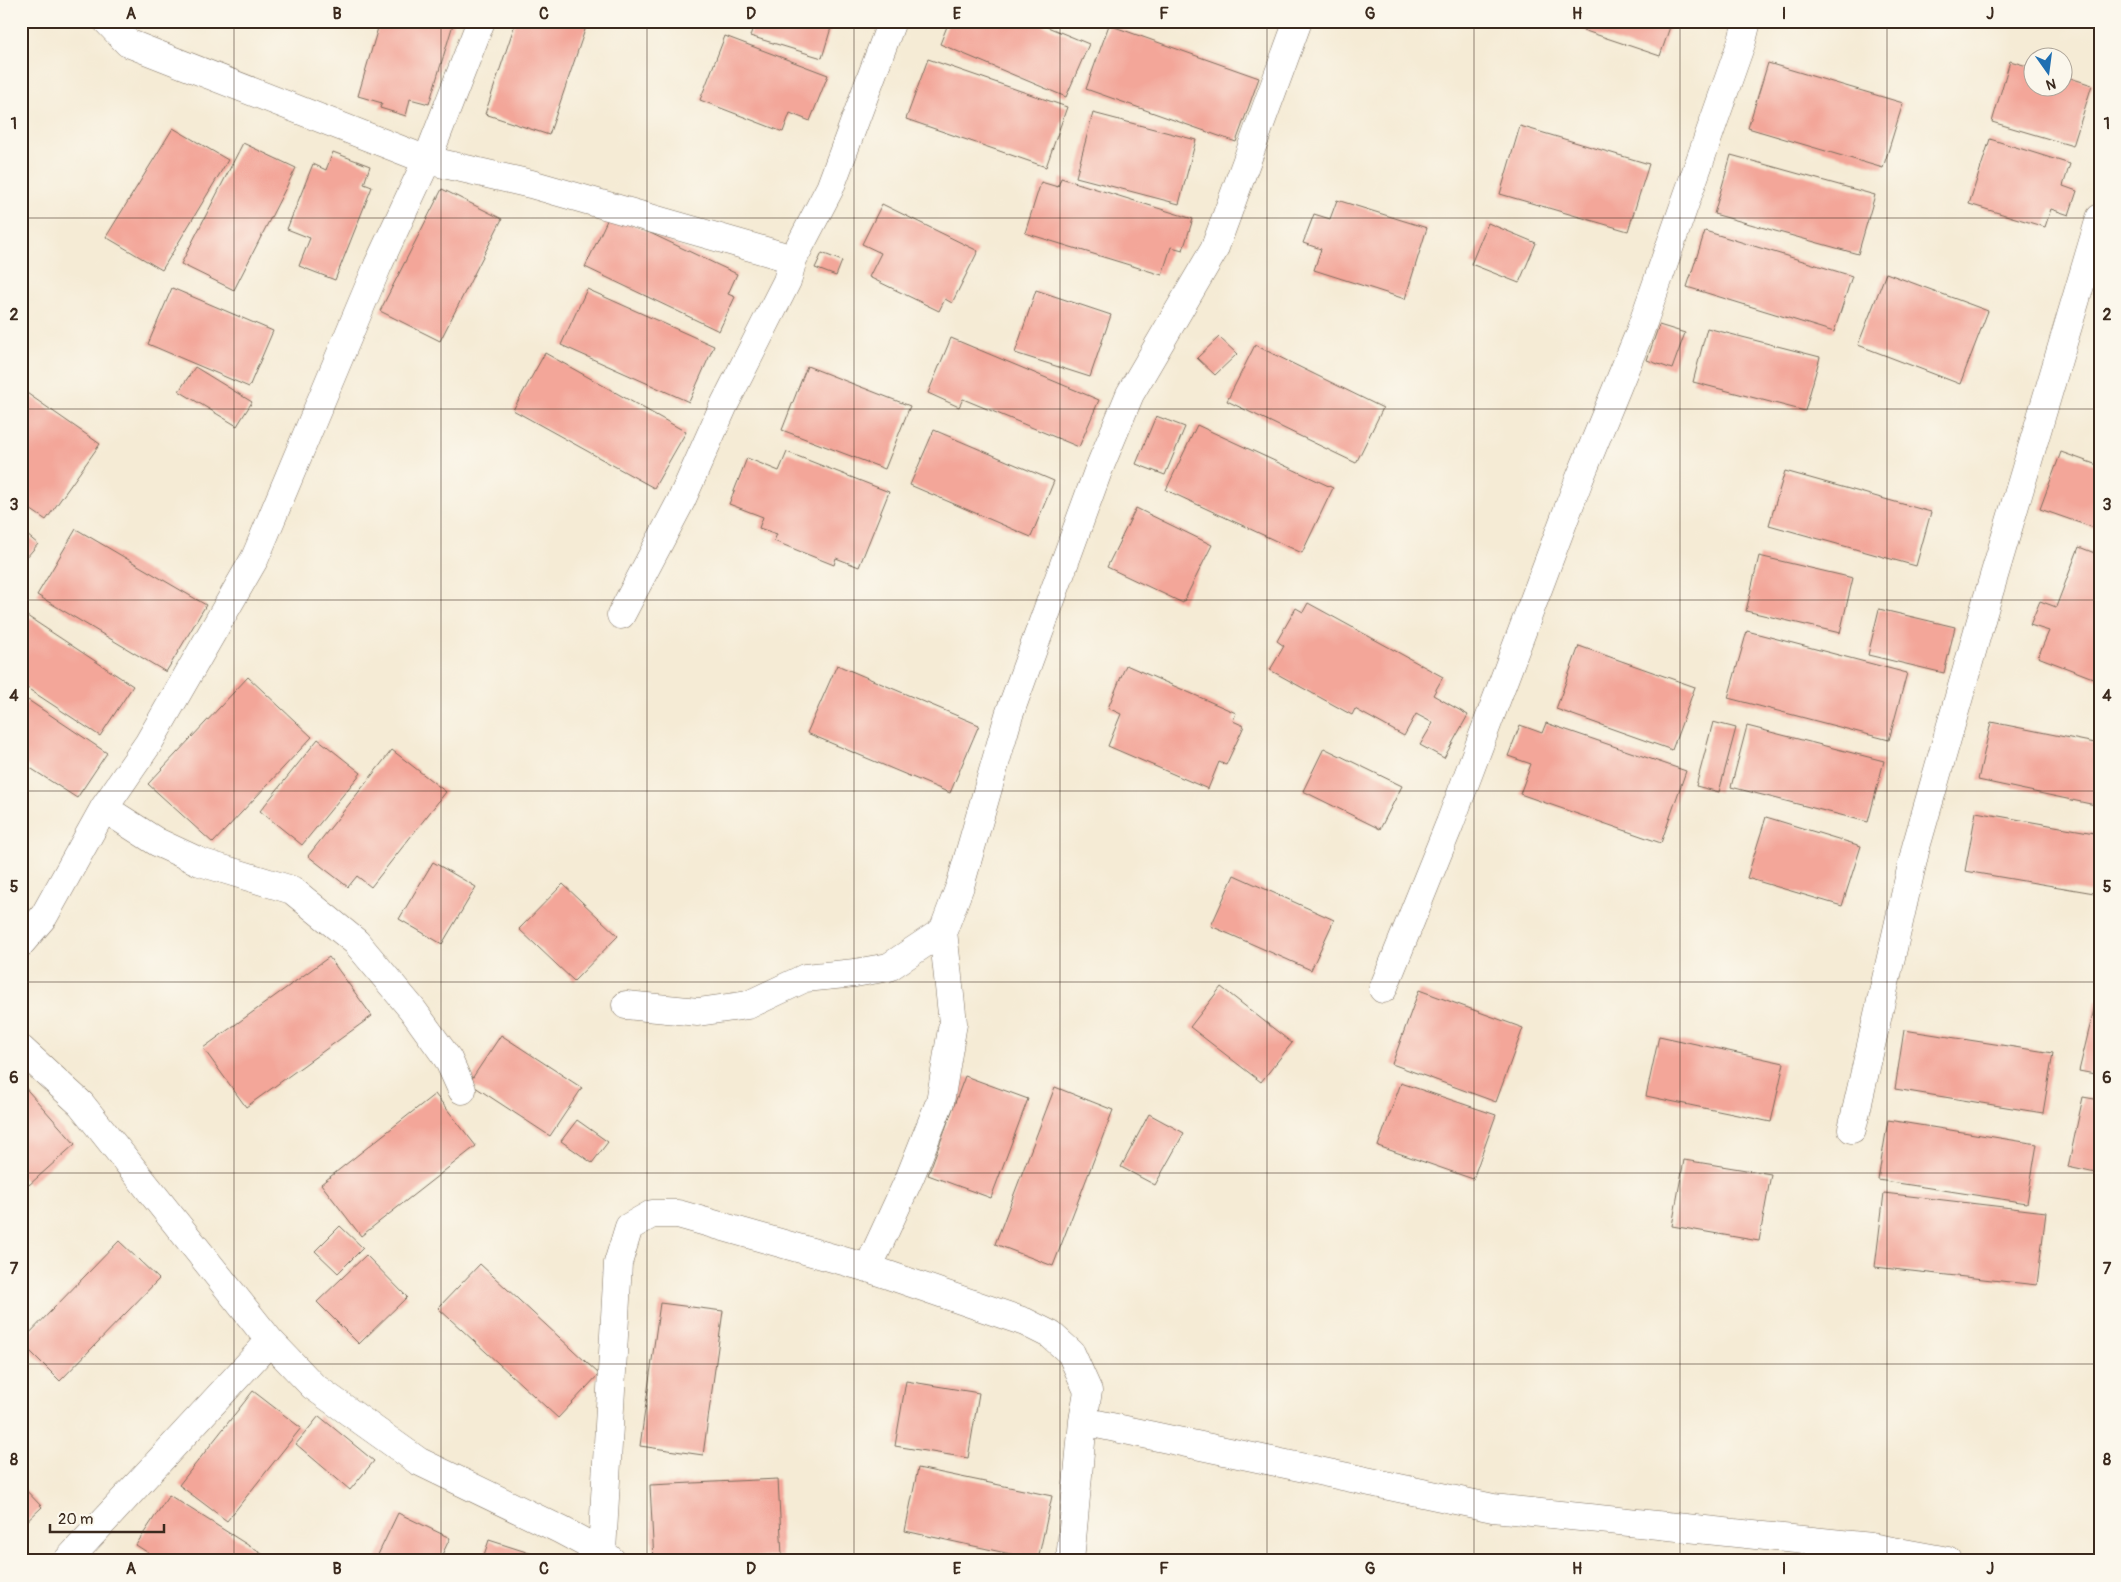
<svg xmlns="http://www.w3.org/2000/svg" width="2121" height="1582" font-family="Pangolin,sans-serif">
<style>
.building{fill:#f3a699}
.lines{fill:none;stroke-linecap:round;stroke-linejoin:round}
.street-casing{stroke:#7c6e5e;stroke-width:29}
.street{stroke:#fff;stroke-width:28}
.grid{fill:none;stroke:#3b2a1e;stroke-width:1;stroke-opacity:0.55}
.neatline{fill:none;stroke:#3b2a1e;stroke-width:2}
.grid-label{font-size:16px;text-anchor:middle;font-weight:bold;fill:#3b2a1e}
</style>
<rect width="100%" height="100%" fill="#fbf7ec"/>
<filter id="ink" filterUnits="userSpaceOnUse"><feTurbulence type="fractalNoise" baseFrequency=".02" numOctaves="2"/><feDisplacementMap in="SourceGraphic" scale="10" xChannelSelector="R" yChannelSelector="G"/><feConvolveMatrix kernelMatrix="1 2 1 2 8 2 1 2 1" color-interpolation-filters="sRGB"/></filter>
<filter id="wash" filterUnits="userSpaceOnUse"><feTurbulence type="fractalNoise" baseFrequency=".0096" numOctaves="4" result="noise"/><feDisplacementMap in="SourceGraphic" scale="20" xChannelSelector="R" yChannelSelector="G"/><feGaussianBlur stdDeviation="1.12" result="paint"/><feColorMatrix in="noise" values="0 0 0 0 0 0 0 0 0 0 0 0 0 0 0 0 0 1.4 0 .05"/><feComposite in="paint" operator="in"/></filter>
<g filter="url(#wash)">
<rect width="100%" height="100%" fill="#f5ebd5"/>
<g id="blocks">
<path class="building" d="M 380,21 L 454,21 L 429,104 L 410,99 L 406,116 L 380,108 L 382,103 L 358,96 Z
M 516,21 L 588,21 L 549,135 L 485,114 Z
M 755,21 L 833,21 L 822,58 L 750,36 Z
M 943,21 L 1033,21 L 1089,44 L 1066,97 L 940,44 L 948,24 Z
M 1556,21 L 1672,21 L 1660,56 Z
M 1109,25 L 1259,78 L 1236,142 L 1086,89 Z
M 725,36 L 828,75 L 810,121 L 790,113 L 783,132 L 700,100 Z
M 928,59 L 1067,107 L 1046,167 L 906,119 Z
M 2010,61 L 2034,68 L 2034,88 L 2064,88 L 2064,76 L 2092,85 L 2073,146 L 1992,122 Z
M 1768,63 L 1903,103 L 1883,168 L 1748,128 Z
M 1093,113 L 1196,140 L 1179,204 L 1076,177 Z
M 1520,126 L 1649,164 L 1628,231 L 1500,194 Z
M 173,128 L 228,160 L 162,270 L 106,237 Z
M 1990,139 L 2070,164 L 2063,186 L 2077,191 L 2069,215 L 2051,209 L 2045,227 L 1969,204 Z
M 243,143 L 296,168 L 234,290 L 181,264 Z
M 333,152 L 370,166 L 364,184 L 372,187 L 335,280 L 299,266 L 310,238 L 287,229 L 313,164 L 326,170 Z
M 1731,155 L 1875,195 L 1858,254 L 1714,214 Z
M 1061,178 L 1193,219 L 1183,250 L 1171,247 L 1162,275 L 1025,233 L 1041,182 L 1058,187 Z
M 442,189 L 502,219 L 440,341 L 380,311 Z
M 1337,200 L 1427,228 L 1405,299 L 1314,270 L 1321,249 L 1303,243 L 1314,214 L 1330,219 Z
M 882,204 L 978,251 L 952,303 L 945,299 L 939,311 L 869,277 L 881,253 L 862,244 Z
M 610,214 L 737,274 L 728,294 L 735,297 L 719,331 L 585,267 Z
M 1488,223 L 1536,243 L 1519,283 L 1471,264 Z
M 1705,231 L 1852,276 L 1834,332 L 1687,287 Z
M 822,253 L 842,261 L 836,276 L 815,268 Z
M 1886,273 L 1988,311 L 1960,384 L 1858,345 Z
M 172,288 L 273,331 L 249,387 L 148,344 Z
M 587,289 L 714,346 L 689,402 L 561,345 Z
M 1036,290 L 1111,315 L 1090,377 L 1015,353 Z
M 1659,325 L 1685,333 L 1672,369 L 1647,360 Z
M 1707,328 L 1820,357 L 1805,411 L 1693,382 Z
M 1219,337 L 1237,354 L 1215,375 L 1197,358 Z
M 951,338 L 1099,400 L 1079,447 L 963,399 L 959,407 L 928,393 Z
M 1255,345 L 1383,408 L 1356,463 L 1227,401 Z
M 545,353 L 686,432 L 654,488 L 513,410 Z
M 807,366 L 910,406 L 885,469 L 782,430 Z
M 195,367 L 252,402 L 237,426 L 179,391 Z
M 21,389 L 100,444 L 46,520 L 21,503 L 21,464 L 25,458 L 21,456 Z
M 1156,416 L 1185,427 L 1165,475 L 1136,464 Z
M 1197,425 L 1333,488 L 1302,553 L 1166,490 Z
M 934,430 L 1054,481 L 1031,537 L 910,485 Z
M 787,452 L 889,492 L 859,567 L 836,558 L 834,565 L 774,541 L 777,534 L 759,528 L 763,517 L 729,504 L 747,458 L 779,471 Z
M 2061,452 L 2100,466 L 2100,530 L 2040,509 Z
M 1785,471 L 1931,512 L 1916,566 L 1769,525 Z
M 1136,508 L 1212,545 L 1183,603 L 1107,567 Z
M 76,529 L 206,605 L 166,672 L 37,595 Z
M 21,530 L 38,544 L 21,564 Z
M 2079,547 L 2100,555 L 2100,674 L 2098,680 L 2038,657 L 2049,631 L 2030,625 L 2040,601 L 2056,607 Z
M 1759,556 L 1853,578 L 1840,633 L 1746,611 Z
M 1308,603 L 1443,677 L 1433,695 L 1468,715 L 1444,758 L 1420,745 L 1433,723 L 1416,714 L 1404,736 L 1355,709 L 1352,715 L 1270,670 L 1284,646 L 1277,641 L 1296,608 L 1303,612 Z
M 1879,609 L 1955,627 L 1944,673 L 1868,655 Z
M 21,612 L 133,686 L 100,736 L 21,684 Z
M 1747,631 L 1907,673 L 1889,740 L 1728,698 Z
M 1579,646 L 1695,687 L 1672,750 L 1556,709 Z
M 837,665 L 979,725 L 950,793 L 807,733 Z
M 1126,665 L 1236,713 L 1233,721 L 1244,726 L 1226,765 L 1219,762 L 1208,789 L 1108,746 L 1121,714 L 1108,708 Z
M 248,677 L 312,737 L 213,843 L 148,784 Z
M 28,700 L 107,753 L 77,798 L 21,762 L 21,711 Z
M 1713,722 L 1736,728 L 1719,792 L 1696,786 Z
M 1991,722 L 2100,744 L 2100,806 L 1978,780 Z
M 1546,723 L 1686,771 L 1661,843 L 1520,794 L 1531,764 L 1508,756 L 1520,725 L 1542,733 Z
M 1747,726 L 1884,761 L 1868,822 L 1731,787 Z
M 318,739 L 361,773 L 302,845 L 260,811 Z
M 1324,748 L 1402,786 L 1380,829 L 1303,791 Z
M 392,750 L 446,792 L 371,887 L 357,876 L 348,887 L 308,856 Z
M 1976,812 L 2100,834 L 2100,894 L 1965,871 Z
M 1766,817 L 1861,846 L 1842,906 L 1747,878 Z
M 433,862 L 476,887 L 442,944 L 399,919 Z
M 1234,875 L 1334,920 L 1311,970 L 1211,926 Z
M 563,884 L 618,936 L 574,981 L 519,929 Z
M 329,957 L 372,1016 L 246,1107 L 203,1048 Z
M 1221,987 L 1292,1043 L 1261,1082 L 1190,1027 Z
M 1419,990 L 1523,1028 L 1496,1102 L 1392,1064 Z
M 2096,1001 L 2100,1001 L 2100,1075 L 2079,1071 Z
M 1904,1030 L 2053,1053 L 2043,1113 L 1895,1089 Z
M 501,1035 L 582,1088 L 550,1136 L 469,1083 Z
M 1659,1036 L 1784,1063 L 1771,1122 L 1646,1096 Z
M 965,1076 L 1028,1099 L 991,1198 L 928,1175 Z
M 21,1083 L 75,1144 L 29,1185 L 21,1176 Z
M 1401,1083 L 1496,1115 L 1473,1179 L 1378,1146 Z
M 1055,1087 L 1113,1110 L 1053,1266 L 995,1244 Z
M 435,1094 L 476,1146 L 361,1236 L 321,1184 Z
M 2083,1097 L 2100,1100 L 2100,1174 L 2068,1167 Z
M 1149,1114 L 1184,1133 L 1155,1185 L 1121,1167 Z
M 577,1120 L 608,1142 L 592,1163 L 561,1141 Z
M 1888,1120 L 2037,1144 L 2027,1203 L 1878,1180 Z
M 1684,1160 L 1771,1174 L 1759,1241 L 1672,1226 Z
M 1884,1193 L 2046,1212 L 2037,1285 L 1875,1267 Z
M 340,1226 L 363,1248 L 338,1273 L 315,1251 Z
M 119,1241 L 159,1279 L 60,1381 L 21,1342 Z
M 366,1255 L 407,1297 L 359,1344 L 317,1302 Z
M 480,1264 L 599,1374 L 558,1418 L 438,1308 Z
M 660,1303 L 723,1311 L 703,1455 L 640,1446 Z
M 906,1381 L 979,1393 L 968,1458 L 895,1446 Z
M 253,1391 L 301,1428 L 227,1521 L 179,1485 Z
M 319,1416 L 374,1461 L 350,1490 L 296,1444 Z
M 918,1468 L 1052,1496 L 1038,1560 L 905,1531 Z
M 778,1479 L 782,1556 L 654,1561 L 650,1485 Z
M 21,1485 L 42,1507 L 21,1527 Z
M 169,1495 L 273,1561 L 161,1561 L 136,1545 Z
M 398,1513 L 450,1538 L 439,1561 L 375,1561 Z
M 489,1540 L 551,1560 L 551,1561 L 482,1561 Z"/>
</g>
</g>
<g filter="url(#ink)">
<use href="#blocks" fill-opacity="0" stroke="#7c6e5e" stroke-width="1"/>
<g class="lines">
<defs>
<path id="street" d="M 107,21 L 128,43 L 427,160 L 531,184 L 793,259
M 621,615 L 681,501 L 723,407 L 787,281 L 793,259 L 830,188 L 892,21
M 104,808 L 157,842 L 200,862 L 292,890 L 356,942 L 412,1009 L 448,1059 L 462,1090
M 21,943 L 44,916 L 104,808 L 148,744 L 255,558 L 378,265 L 427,160 L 481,21
M 1383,989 L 1450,823 L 1579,480 L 1639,334 L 1742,41 L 1747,21
M 626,1005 L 698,1012 L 748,1005 L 805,978 L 855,973 L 889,967 L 943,931
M 21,1049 L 81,1104 L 270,1341 L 313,1386 L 418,1461 L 561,1530 L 602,1552 L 612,1561
M 1852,1129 L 1916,847 L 1983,613 L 2100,218
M 868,1268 L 910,1177 L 940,1102 L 953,1023 L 943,931 L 960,886 L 1009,715 L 1098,471 L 1130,394 L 1214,250 L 1298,21
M 602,1552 L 618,1263 L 629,1227 L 652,1214 L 678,1214 L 868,1268 L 1025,1322 L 1051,1335 L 1071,1353 L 1088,1391 L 1083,1421
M 67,1561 L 270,1341
M 1070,1561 L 1083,1421 L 1493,1508 L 1871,1547 L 1948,1561"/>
</defs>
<use href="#street" class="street-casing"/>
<use href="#street" class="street"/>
</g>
</g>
<path class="grid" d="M 234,21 L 234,1561M 441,21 L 441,1561M 647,21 L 647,1561M 854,21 L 854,1561M 1060,21 L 1060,1561M 1267,21 L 1267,1561M 1474,21 L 1474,1561M 1680,21 L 1680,1561M 1887,21 L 1887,1561M 21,218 L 2100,218M 21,409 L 2100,409M 21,600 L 2100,600M 21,791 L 2100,791M 21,982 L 2100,982M 21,1173 L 2100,1173M 21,1364 L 2100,1364"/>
<rect width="2121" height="1582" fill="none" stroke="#fbf7ec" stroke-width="55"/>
<g transform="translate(2048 72) rotate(166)"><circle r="24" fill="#fbf7ec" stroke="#aea59a"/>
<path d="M0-4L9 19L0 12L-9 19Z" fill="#1f6fb2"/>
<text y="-8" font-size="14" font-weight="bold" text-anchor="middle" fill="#3b2a1e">N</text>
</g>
<path d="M50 1524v8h114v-8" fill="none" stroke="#3b2a1e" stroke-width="2.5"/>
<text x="58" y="1524" font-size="15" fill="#3b2a1e" stroke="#fbf7ec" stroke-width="4" paint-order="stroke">20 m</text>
<rect x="28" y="28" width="2066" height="1526" class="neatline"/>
<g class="grid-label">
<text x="131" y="19">A</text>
<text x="337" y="19">B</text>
<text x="544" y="19">C</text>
<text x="751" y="19">D</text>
<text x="957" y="19">E</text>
<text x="1164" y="19">F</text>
<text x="1370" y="19">G</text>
<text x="1577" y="19">H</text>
<text x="1784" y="19">I</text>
<text x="1990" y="19">J</text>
<text x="14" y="129">1</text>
<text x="2107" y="129">1</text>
<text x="14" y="320">2</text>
<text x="2107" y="320">2</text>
<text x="14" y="510">3</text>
<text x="2107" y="510">3</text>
<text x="14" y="701">4</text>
<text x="2107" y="701">4</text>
<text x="14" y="892">5</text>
<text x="2107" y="892">5</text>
<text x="14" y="1083">6</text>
<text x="2107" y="1083">6</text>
<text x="14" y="1274">7</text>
<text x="2107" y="1274">7</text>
<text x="14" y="1465">8</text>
<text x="2107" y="1465">8</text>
<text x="131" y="1574">A</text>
<text x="337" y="1574">B</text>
<text x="544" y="1574">C</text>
<text x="751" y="1574">D</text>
<text x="957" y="1574">E</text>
<text x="1164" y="1574">F</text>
<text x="1370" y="1574">G</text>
<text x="1577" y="1574">H</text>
<text x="1784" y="1574">I</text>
<text x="1990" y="1574">J</text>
</g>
</svg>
